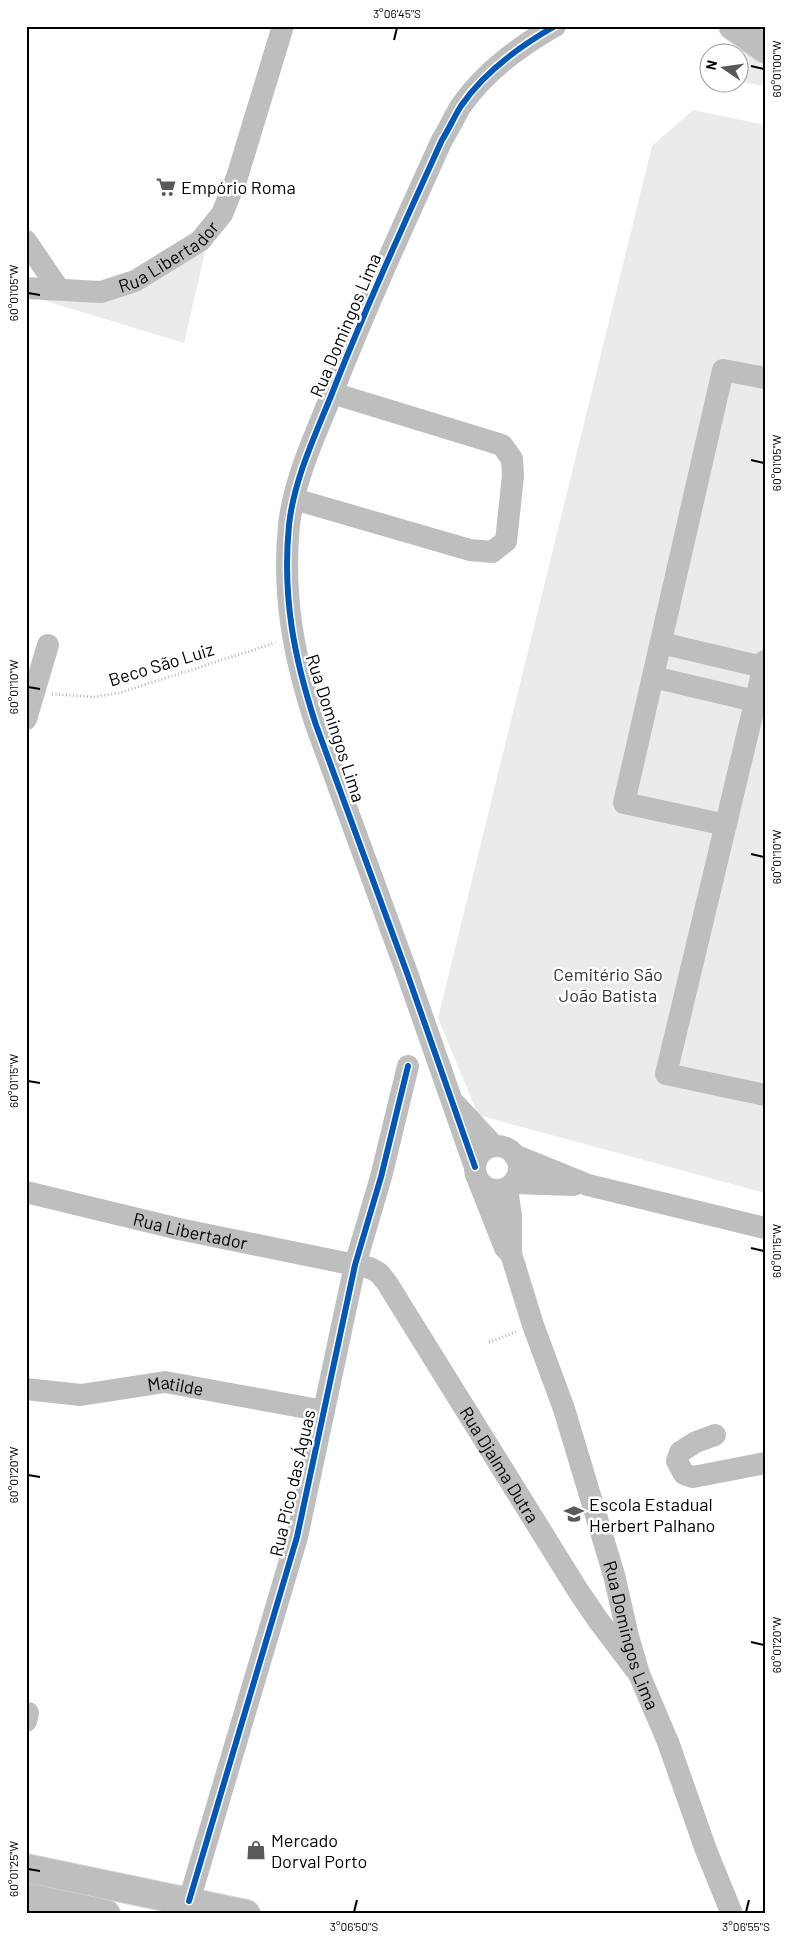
<svg xmlns="http://www.w3.org/2000/svg" width="791" height="1940" font-family="Barlow,sans-serif">
<style>
.green{fill:#ebebeb}
.lines{fill:none;stroke-linecap:round;stroke-linejoin:round}
.major-casing{stroke:#dbdbdb;stroke-width:30}
.path{stroke:#b9b9b9;stroke-width:3;stroke-dasharray:1 2.5;stroke-linecap:butt}
.minor{stroke:#bebebe;stroke-width:22}
.major{stroke:#bebebe;stroke-width:28}
.cycleway-casing{stroke:#fff;stroke-width:9}
.cycleway{stroke:#0057b8;stroke-width:6}
.ticks{fill:none;stroke:#000;stroke-width:2}
.labels{text-anchor:middle;dominant-baseline:central;stroke-width:5;stroke-linejoin:round;paint-order:stroke}
.poi-label{font-size:18px;fill:#000;stroke:#fff;text-anchor:start}
.street-label{font-size:18px;fill:#000;stroke:#fff}
.park-label{font-size:18px;fill:#323232;stroke:#fff}
.neatline{fill:none;stroke:#000;stroke-width:2}
.ticks-label{font-size:12px;text-anchor:middle;fill:#000}
</style>
<rect width="100%" height="100%" fill="#fff"/>
<path class="green" d="M 741,44 L 765,68 L 765,86 L 739,82 L 739,55 Z
M 693,110 L 765,125 L 765,1193 L 478,1115 L 438,1018 L 652,146 Z
M 206,248 L 184,343 L 26,295 L 90,296 Z"/>
<g class="lines">
<defs>
<path id="major" d="M 733,26 L 765,49
M 26,1868 L 246,1914
M 26,1897 L 106,1914"/>
</defs>
<use href="#major" class="major-casing"/>
<path class="path" d="M 52,694 L 93,697 L 119,693 L 275,643
M 489,1342 L 516,1332"/>
<g class="minor">
<path d="M 26,241 L 58,288"/>
<path id="s1" d="M 26,288 L 101,292 L 135,281 L 200,241 L 222,214 L 237,177 L 283,26"/>
<path d="M 294,499 L 470,550 L 492,552 L 506,541 L 513,476 L 512,459 L 502,445 L 332,393"/>
<path d="M 661,643 L 763,667"/>
<path d="M 765,661 L 666,1074 L 765,1095"/>
<path d="M 653,677 L 755,701"/>
<path d="M 26,719 L 48,645"/>
<path d="M 726,825 L 624,803 L 723,370 L 765,378"/>
<path d="M 456,1105 L 494,1146"/>
<circle cx="497" cy="1168" r="22"/>
<path d="M 514,1155 L 588,1185 L 765,1228"/>
<path d="M 475,1167 L 407,973 L 316,725 C 294,658 282,596 289,525 C 294,480 314,438 331,396 C 365,309 404,224 442,140 C 449,129 454,117 461,106 C 484,72 520,46 555,26"/>
<path d="M 479,1182 L 505,1248 L 510,1253"/>
<path d="M 513,1183 L 574,1185"/>
<path id="s2" d="M 507,1188 L 511,1216 L 511,1254 L 533,1325 L 564,1409 L 614,1575 L 628,1636 L 639,1674 L 668,1742 L 706,1850 L 732,1914"/>
<path id="s3" d="M 26,1192 L 179,1229 L 370,1268 L 379,1273 L 387,1283 L 577,1589 L 598,1620 L 639,1674"/>
<path id="s4" d="M 26,1389 L 81,1395 L 165,1382 L 324,1411"/>
<path d="M 715,1435 L 696,1442 L 680,1452 L 677,1461 L 684,1474 L 693,1477 L 765,1463"/>
<path d="M 26,1721 L 28,1713"/>
<path d="M 189,1901 L 297,1537 L 355,1265 L 381,1177 L 408,1066"/>
</g>
<use href="#major" class="major"/>
<defs>
<path id="cycleway" d="M 475,1167 L 407,973 L 316,725 C 294,658 282,596 289,525 C 294,480 314,438 331,396 C 365,309 404,224 442,140 C 449,129 454,117 461,106 C 484,72 520,46 555,26
M 189,1901 L 297,1537 L 355,1265 L 381,1177 L 408,1066"/>
</defs>
<use href="#cycleway" class="cycleway-casing"/>
<use href="#cycleway" class="cycleway"/>
</g>
<path class="ticks" d="M 394,40 L 397,28M 751,66 L 764,69M 28,293 L 40,295M 751,460 L 764,463M 28,687 L 40,689M 751,854 L 764,857M 28,1081 L 40,1083M 751,1248 L 764,1251M 28,1475 L 40,1477M 751,1642 L 764,1645M 28,1869 L 40,1871M 354,1912 L 357,1900M 746,1912 L 749,1900"/>
<defs>
<symbol id="supermarket-bare" viewBox="-9 -9 18 18"><path d="M-6-5.5h2.5l.6 2H6L4.5 2H-2.5L-4.4-4H-6ZM-1.5 3.2a1.3 1.3 0 1 0 .1 0ZM3 3.2a1.3 1.3 0 1 0 .1 0Z" fill="#595959" stroke="#fff" stroke-width="2.5" paint-order="stroke"/></symbol>
<symbol id="school-bare" viewBox="-9 -9 18 18"><path d="M0-5L7-2L0 1L-7-2ZM-4 1L0 2.5L4 1V4Q0 6-4 4Z" fill="#595959" stroke="#fff" stroke-width="2.5" paint-order="stroke"/></symbol>
<symbol id="shop-bare" viewBox="-9 -9 18 18"><path d="M-5-2.5h2.3a2.7 3.5 0 0 1 5.4 0H5L5.5 6h-11ZM-1.5-2.5h3a1.5 2.3 0 0 0-3 0Z" fill="#595959" stroke="#fff" stroke-width="2.5" paint-order="stroke"/></symbol>
</defs>
<g fill-rule="evenodd">
<use href="#supermarket-bare" x="152" y="173" width="28" height="28"/>
<use href="#school-bare" x="560" y="1500" width="28" height="28"/>
<use href="#shop-bare" x="242" y="1836" width="28" height="28"/>
</g>
<g class="labels">
<g class="poi-label">
<text x="181" y="187">Empório Roma</text>
<text x="589" y="1504">Escola Estadual<tspan x="589" dy="21">Herbert Palhano</tspan></text>
<text x="271" y="1840">Mercado<tspan x="271" dy="21">Dorval Porto</tspan></text>
</g>
<g class="street-label">
<text stroke="none"><textPath href="#s1" startOffset="152">Rua Libertador</textPath></text>
<text transform="translate(345 325) rotate(-67)">Rua Domingos Lima</text>
<text transform="translate(161 664) rotate(-17)">Beco São Luiz</text>
<text transform="translate(336 728) rotate(72)">Rua Domingos Lima</text>
<text stroke="none"><textPath href="#s3" startOffset="169">Rua Libertador</textPath></text>
<text stroke="none"><textPath href="#s4" startOffset="151">Matilde</textPath></text>
<text stroke="none"><textPath href="#s3" startOffset="589">Rua Djalma Dutra</textPath></text>
<text transform="translate(292 1483) rotate(-77)">Rua Pico das Águas</text>
<text stroke="none"><textPath href="#s2" startOffset="466">Rua Domingos Lima</textPath></text>
</g>
<g class="park-label">
<text x="608" y="974">Cemitério São<tspan x="608" dy="21">João Batista</tspan></text>
</g>
</g>
<rect width="791" height="1940" fill="none" stroke="#ffffff" stroke-width="55"/>
<g transform="translate(724 68) rotate(283)"><circle r="24" fill="#ffffff" stroke="#999999"/>
<path d="M0-4L9 19L0 12L-9 19Z" fill="#595959"/>
<text y="-8" font-size="14" font-weight="bold" text-anchor="middle" fill="#000000">N</text>
</g>
<rect x="28" y="28" width="736" height="1884" class="neatline"/>
<g class="ticks-label">
<text x="397" y="18">3°06'45"S</text>
<text transform="translate(777 69) rotate(-90)" y="4">60°01'00"W</text>
<text transform="translate(14 293) rotate(-90)" y="4">60°01'05"W</text>
<text transform="translate(777 463) rotate(-90)" y="4">60°01'05"W</text>
<text transform="translate(14 687) rotate(-90)" y="4">60°01'10"W</text>
<text transform="translate(777 857) rotate(-90)" y="4">60°01'10"W</text>
<text transform="translate(14 1081) rotate(-90)" y="4">60°01'15"W</text>
<text transform="translate(777 1251) rotate(-90)" y="4">60°01'15"W</text>
<text transform="translate(14 1475) rotate(-90)" y="4">60°01'20"W</text>
<text transform="translate(777 1645) rotate(-90)" y="4">60°01'20"W</text>
<text transform="translate(14 1869) rotate(-90)" y="4">60°01'25"W</text>
<text x="354" y="1931">3°06'50"S</text>
<text x="746" y="1931">3°06'55"S</text>
</g>
</svg>
